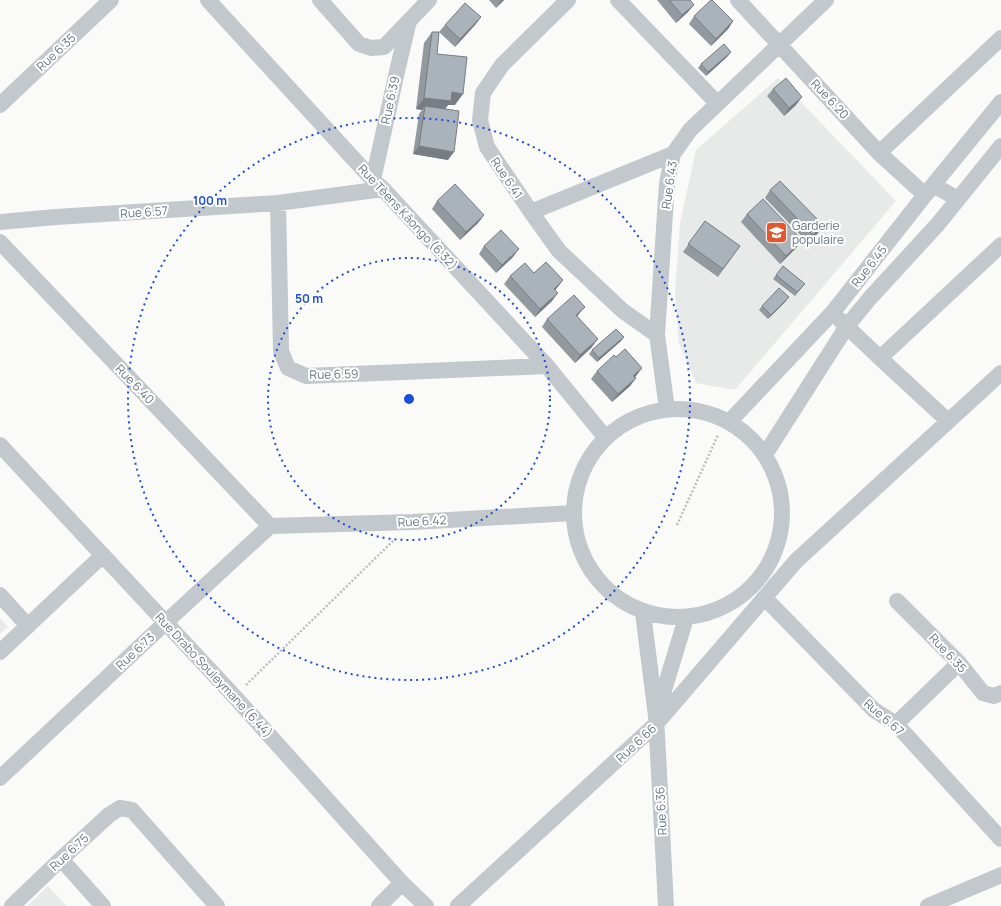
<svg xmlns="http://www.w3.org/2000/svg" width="1001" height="906" font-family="Manrope,sans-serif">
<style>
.built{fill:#e8e9e9}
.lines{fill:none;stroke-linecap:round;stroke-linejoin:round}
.path{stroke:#bbbfc2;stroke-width:2.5;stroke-dasharray:2 2;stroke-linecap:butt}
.street{stroke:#c3c8cc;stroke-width:16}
.wall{fill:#929a9f}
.shaded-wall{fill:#777d82}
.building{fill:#aab3b9;stroke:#777d82}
.ring{fill:none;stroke:#1d4ed8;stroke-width:2;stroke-dasharray:2 4}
.labels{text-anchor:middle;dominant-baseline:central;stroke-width:4;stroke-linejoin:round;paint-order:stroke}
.street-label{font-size:12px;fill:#657683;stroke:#fff}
.poi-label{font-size:12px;fill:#657683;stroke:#fff;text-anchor:start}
.centre{fill:#1d4ed8;stroke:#fff;stroke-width:2}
.ring-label{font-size:12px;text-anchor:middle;font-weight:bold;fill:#1d4ed8;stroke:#fff;stroke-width:4;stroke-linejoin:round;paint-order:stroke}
</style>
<rect width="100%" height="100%" fill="#fafaf8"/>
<path class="built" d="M 778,78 L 896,201 L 735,390 L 696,383 L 679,343 L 675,292 L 680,223 L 696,150 Z
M 0,618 L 8,627 L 0,634 Z
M 48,886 L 67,906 L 27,906 Z"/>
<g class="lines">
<path class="path" d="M 677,525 L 718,435
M 246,685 L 394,540"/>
<path class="street" d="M 208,0 L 373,180 L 383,189 L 547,366 L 605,437
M 320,0 L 359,44 L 371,48 L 384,47 L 429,0
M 568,0 L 502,65 L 483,93 L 480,120 L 487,147 L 531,212 L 559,251 L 623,311 L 657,335
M 618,0 L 717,103
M 738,0 L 879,153 L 925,195
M 0,105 L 111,0
M 879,153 L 1001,38
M 373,180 L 398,67 L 409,21
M 933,185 L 958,199
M 278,203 L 281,351 L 288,368 L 306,376 L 547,366
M 531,212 L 673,154
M 0,222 L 56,217 L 278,203 L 383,189
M 0,242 L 270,526
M 840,320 L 880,358 L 948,421
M 880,358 L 1001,245
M574 513a104 104 0 1 1 208 0a104 104 0 1 1-208 0Z
M 667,409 L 657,335 L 667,183 L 673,154 L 690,130 L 826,0
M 729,422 L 833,312 L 925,195 L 1001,102
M 0,445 L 234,696 L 402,883 L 426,906
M 766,453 L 847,326 L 870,298 L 938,224 L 1001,146
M 270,526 L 413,522 L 573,513
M 0,595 L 28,626
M 765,598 L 874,710 L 896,724 L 1001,839
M 897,601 L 959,663 L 983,693 L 994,696 L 1001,693
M 643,613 L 656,716 L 666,906
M 0,652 L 103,555
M 658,710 L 686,618
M 896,724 L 959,663
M 0,778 L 165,623 L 270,526
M 61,859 L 103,906
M 12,906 L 61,859 L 109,815 L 120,808 L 132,810 L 217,906
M 379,906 L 402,883
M 458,906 L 656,724 L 796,561 L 1001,373
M 928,906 L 1001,875"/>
</g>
<path class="wall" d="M 489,0 L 504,0 L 496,8 Z
M 657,0 L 690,0 L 688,12 L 676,23 Z
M 694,16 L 733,21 L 728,29 L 711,46 L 689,24 Z
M 481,17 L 475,25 L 455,47 L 439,32 L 445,25 Z
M 432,32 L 437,54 L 455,105 L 448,105 L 445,109 L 448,160 L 413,154 L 419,114 L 422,110 L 416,109 L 424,43 Z
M 728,56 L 706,76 L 698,68 L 701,64 Z
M 773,89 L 796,105 L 784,116 L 767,96 Z
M 770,190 L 818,233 L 808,243 L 765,198 Z
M 437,201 L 484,215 L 478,223 L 460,240 L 432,209 Z
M 747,214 L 802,240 L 796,248 L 780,264 L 741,222 Z
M 705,221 L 740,246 L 718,277 L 683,252 Z
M 484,246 L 513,257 L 496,273 L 479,254 Z
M 534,273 L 563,280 L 555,290 L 552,301 L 535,317 L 504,284 L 510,276 Z
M 776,275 L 805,284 L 795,296 L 773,279 Z
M 786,301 L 768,319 L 759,310 L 762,306 Z
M 579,314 L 577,317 L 592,347 L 575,363 L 542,327 L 547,319 Z
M 624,337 L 621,341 L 597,362 L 589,354 L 592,350 Z
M 616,357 L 642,368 L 635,377 L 636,378 L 630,386 L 612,402 L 591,379 L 597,371 Z"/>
<path class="shaded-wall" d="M 501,0 L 504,0 L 496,8 Z
M 694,5 L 688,12 L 676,23 L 682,15 Z
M 481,17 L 475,25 L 455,47 L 460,39 Z
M 733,21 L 728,29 L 711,46 L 716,39 Z
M 731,52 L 728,56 L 706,76 L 708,72 Z
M 452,92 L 463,94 L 455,105 L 448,105 L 442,113 L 425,106 L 422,110 L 416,109 L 424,98 Z
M 802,97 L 796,105 L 784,116 L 789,108 Z
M 419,146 L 454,152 L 448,160 L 413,154 Z
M 484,215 L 478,223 L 460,240 L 466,232 Z
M 823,225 L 818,233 L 808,243 L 813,235 Z
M 802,240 L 796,248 L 780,264 L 786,256 Z
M 519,249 L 513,257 L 496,273 L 502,265 Z
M 563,280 L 557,288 L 548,297 L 554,289 Z
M 558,293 L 552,301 L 535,317 L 540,309 Z
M 789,297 L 786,301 L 768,319 L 771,315 Z
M 585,307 L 579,314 L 570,323 L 576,315 Z
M 624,337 L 621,341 L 597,362 L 599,358 Z
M 598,339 L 592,347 L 575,363 L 580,355 Z
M 642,368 L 636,376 L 628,383 L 633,376 Z
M 636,378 L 630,386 L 612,402 L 618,394 Z"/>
<path class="building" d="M 669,0 L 690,0 L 694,5 L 682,15 Z
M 711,0 L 712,0 L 733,21 L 716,39 L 694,16 Z
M 465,3 L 481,17 L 460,39 L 445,25 Z
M 432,32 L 439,32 L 437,54 L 467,57 L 463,94 L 452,92 L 451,101 L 424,98 Z
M 724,44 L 731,52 L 708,72 L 701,64 Z
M 786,78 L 802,97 L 789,108 L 773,89 Z
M 425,106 L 459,111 L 454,152 L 419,146 Z
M 780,181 L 823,225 L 813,235 L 770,190 Z
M 455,184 L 484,215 L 466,232 L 437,201 Z
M 763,199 L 802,240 L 786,256 L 747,214 Z
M 705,221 L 740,246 L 723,269 L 688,244 Z
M 501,230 L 519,249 L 502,265 L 484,246 Z
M 546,262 L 563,280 L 554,289 L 558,293 L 540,309 L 510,276 L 525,263 L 534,273 Z
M 783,266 L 805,284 L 797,292 L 776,275 Z
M 779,288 L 789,297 L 771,315 L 762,306 Z
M 574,295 L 585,307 L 576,315 L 598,339 L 580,355 L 547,319 Z
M 616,329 L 624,337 L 599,358 L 592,350 Z
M 625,349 L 642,368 L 633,376 L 636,378 L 618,394 L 597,371 L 614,355 L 616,357 Z"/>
<g class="ring">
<circle cx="409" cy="399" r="141"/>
<circle cx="409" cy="399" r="281"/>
</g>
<defs>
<symbol id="school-square" viewBox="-11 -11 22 22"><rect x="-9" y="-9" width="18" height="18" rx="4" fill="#e4572e" stroke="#fff"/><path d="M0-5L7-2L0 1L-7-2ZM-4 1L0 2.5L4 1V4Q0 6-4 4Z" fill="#fff"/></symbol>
</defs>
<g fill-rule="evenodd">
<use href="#school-square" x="764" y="220" width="25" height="25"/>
</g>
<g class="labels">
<g class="street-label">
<text transform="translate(56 52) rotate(-43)">Rue 6.35</text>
<text transform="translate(830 99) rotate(47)">Rue 6.20</text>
<text transform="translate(390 100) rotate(-78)">Rue 6.39</text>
<text transform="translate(507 178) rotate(56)">Rue 6.41</text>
<text transform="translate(669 185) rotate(-82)">Rue 6.43</text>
<text transform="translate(144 212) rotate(-4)">Rue 6.57</text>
<text transform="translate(408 217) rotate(47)">Rue Têens Kâongo (6.32)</text>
<text transform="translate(869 266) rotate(-52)">Rue 6.45</text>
<text transform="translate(334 374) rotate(-1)">Rue 6.59</text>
<text transform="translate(135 384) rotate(46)">Rue 6.40</text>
<text transform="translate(422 521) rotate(-3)">Rue 6.42</text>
<text transform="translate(135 651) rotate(-43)">Rue 6.73</text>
<text transform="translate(948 653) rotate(47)">Rue 6.35</text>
<text transform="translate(214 675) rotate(47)">Rue Drabo Souleymane (6.44)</text>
<text transform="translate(884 717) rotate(41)">Rue 6.67</text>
<text transform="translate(636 743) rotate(-43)">Rue 6.66</text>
<text transform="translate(661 811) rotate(-93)">Rue 6.36</text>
<text transform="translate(69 852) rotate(-43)">Rue 6.75</text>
</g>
<g class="poi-label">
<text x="792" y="225">Garderie<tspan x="792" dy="14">populaire</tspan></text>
</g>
</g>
<circle cx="409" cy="399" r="6" class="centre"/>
<g class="ring-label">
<text x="210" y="205">100 m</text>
<text x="309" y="303">50 m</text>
</g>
</svg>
